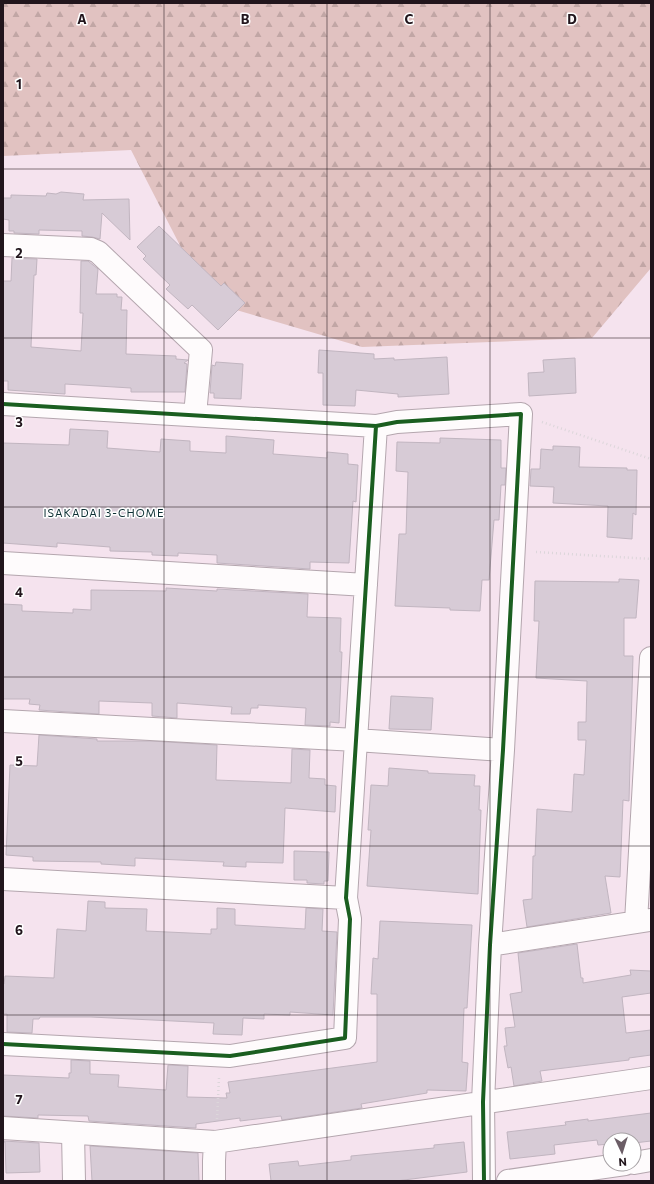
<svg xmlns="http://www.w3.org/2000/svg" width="654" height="1184" font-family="Commissioner,sans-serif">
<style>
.forest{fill:url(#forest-firs)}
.building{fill:#d7cbd6;stroke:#c1b5c0}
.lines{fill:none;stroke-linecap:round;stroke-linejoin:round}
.minor-casing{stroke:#b4a6ae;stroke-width:24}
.path{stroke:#dcd6da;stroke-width:2.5;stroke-dasharray:1 3;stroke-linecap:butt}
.minor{stroke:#fefbfc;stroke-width:22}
.cycleway-casing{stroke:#fff;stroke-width:6}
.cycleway{stroke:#1b5e20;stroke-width:4}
.grid{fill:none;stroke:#21151c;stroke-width:1;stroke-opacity:0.55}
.labels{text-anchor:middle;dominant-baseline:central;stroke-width:3;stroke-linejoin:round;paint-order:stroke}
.neighbourhood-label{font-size:11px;letter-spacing:1px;fill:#0c2f33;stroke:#fff}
.grid-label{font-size:13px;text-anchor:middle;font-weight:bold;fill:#21151c;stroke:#fff;stroke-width:3;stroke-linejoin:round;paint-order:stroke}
</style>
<defs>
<pattern id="forest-firs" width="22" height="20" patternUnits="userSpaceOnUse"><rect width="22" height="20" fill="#e1c2c1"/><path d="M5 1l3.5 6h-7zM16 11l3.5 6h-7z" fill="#c1a6a5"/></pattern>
</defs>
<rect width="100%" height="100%" fill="#f5e3ee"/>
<path class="forest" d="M 3,3 L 651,3 L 651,268 L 592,338 L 362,347 L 209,302 L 131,150 L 3,156 Z"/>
<path class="building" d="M 61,192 L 84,194 L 83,200 L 129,199 L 130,240 L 102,213 L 100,239 L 92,237 L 82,236 L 82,231 L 39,230 L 39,234 L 14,233 L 14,231 L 9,231 L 9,220 L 3,219 L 3,198 L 11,198 L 11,195 L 46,196 L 47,193 L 56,194 Z
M 159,226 L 221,286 L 224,283 L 245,303 L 218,330 L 192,305 L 188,309 L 166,289 L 170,285 L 143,259 L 146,256 L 137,247 Z
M 12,258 L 37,259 L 36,275 L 34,275 L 31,347 L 81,351 L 83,313 L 80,313 L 81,261 L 88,261 L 98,269 L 96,294 L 117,294 L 117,297 L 122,297 L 121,310 L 127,310 L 126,354 L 176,356 L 176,359 L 188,360 L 184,363 L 187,364 L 185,392 L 131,392 L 131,388 L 65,384 L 65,394 L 8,390 L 8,381 L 3,381 L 3,281 L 11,281 Z
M 319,350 L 374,354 L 374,359 L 394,358 L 394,360 L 447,357 L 449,394 L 398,397 L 398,394 L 356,390 L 355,406 L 323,405 L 323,373 L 318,373 Z
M 575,358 L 576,393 L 529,396 L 528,373 L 544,372 L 543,360 Z
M 216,362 L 243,364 L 241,399 L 214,398 L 214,393 L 210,393 L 212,365 L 215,366 Z
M 70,429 L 108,431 L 107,448 L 160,452 L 161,439 L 190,441 L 190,451 L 226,453 L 226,436 L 274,440 L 273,454 L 327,458 L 327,452 L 348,454 L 348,464 L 358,465 L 356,502 L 353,501 L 349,563 L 310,562 L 310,569 L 217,563 L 217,555 L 178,553 L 178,556 L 152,555 L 152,552 L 110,551 L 110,547 L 57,543 L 57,547 L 3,543 L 3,443 L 69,445 Z
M 440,438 L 501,440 L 501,468 L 506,468 L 505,485 L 501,485 L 499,520 L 494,520 L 489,580 L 482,580 L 480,611 L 450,610 L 450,608 L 395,606 L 399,534 L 406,534 L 408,472 L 396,471 L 397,442 L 440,443 Z
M 553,446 L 580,447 L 579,467 L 627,468 L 627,470 L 637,470 L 636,515 L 633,513 L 632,539 L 607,537 L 608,506 L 553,503 L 554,487 L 530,486 L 531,469 L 540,469 L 541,449 L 553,450 Z
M 619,579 L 639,580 L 636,618 L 624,618 L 624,656 L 633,656 L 629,801 L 623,800 L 620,877 L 605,876 L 611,913 L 527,927 L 523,900 L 532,899 L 533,856 L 535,856 L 537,809 L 572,812 L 574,774 L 584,775 L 586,740 L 578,740 L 578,722 L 586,722 L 587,681 L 536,678 L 539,621 L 534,621 L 535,581 L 619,582 Z
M 166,588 L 217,591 L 217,589 L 308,594 L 307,617 L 341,618 L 340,652 L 342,652 L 339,723 L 330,722 L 330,726 L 305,725 L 306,708 L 258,705 L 258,708 L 251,708 L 250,714 L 231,714 L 232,707 L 177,703 L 177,718 L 152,716 L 152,703 L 99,701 L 99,714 L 39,710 L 40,705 L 29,704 L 30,699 L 3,699 L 3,604 L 22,605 L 22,611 L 73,613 L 73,609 L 91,610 L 91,590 L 166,591 Z
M 391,696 L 433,698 L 431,730 L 389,729 Z
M 39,735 L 97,739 L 97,741 L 151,741 L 217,745 L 216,780 L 291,783 L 292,749 L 310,750 L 309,778 L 325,779 L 325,785 L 336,786 L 335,812 L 285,808 L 283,863 L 246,862 L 246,867 L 223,866 L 224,862 L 135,858 L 135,866 L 101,864 L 101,862 L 33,861 L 33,857 L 6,855 L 10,765 L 37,766 Z
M 389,768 L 428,771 L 428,773 L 475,775 L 474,786 L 480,786 L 479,810 L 481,810 L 478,894 L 367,886 L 371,830 L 368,830 L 371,785 L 388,786 Z
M 294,851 L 329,852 L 328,881 L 324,881 L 324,884 L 307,883 L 307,880 L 294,880 Z
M 88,901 L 105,902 L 105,908 L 147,909 L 146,931 L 211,934 L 211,929 L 217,929 L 217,908 L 235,909 L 235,925 L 305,929 L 306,908 L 323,909 L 322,931 L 337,932 L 333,1015 L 290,1012 L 290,1015 L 264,1014 L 264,1019 L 243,1018 L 242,1035 L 213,1034 L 214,1023 L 91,1017 L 40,1017 L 39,1019 L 33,1019 L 32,1033 L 7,1032 L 7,1014 L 3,1014 L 3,983 L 4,984 L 5,976 L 54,978 L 57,929 L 86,931 Z
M 380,921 L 472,925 L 467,1008 L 464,1008 L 462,1062 L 468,1063 L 466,1091 L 427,1090 L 427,1093 L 361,1104 L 362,1108 L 282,1120 L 281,1116 L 240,1121 L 240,1118 L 196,1124 L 196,1128 L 89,1121 L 88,1116 L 38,1115 L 38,1118 L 3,1116 L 3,1075 L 69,1078 L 69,1073 L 71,1073 L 71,1060 L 90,1061 L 90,1074 L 119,1075 L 118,1087 L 166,1090 L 168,1065 L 188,1066 L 187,1097 L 227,1098 L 226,1093 L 230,1093 L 228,1082 L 377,1062 L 377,994 L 371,994 L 373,958 L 378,959 Z
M 577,944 L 581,978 L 583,978 L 583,983 L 631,975 L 630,970 L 651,971 L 651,993 L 622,997 L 626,1033 L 651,1030 L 651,1055 L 629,1058 L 629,1060 L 540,1071 L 542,1081 L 514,1086 L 511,1067 L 508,1068 L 504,1046 L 507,1046 L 505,1028 L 515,1027 L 510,994 L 522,992 L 518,953 Z
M 651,1113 L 651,1141 L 634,1143 L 634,1140 L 610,1140 L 610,1144 L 598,1145 L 597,1140 L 554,1145 L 555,1154 L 510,1159 L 507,1132 L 566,1125 L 565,1122 L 588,1119 L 588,1121 Z
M 3,1141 L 39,1143 L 40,1172 L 6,1173 L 5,1142 L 3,1142 Z
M 464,1142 L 467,1172 L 396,1181 L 271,1181 L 269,1164 L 298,1161 L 299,1166 L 351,1160 L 351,1156 L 434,1148 L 434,1145 Z
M 90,1146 L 198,1153 L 199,1181 L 92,1181 Z"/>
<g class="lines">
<defs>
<path id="minor" d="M 3,245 L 91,249 L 98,252 L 201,350 L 195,415
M 3,404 L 376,426 L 397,422 L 521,414 L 503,750 L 490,945 L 483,1102 L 484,1181
M 3,563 L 366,585
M 3,721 L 356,740 L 503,750
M 3,879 L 346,898
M 636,922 L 651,658
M 490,945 L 650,920
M 3,1044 L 230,1056 L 345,1038 L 350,919 L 346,898 L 376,426
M 3,1128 L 215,1142 L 651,1078
M 73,1133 L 74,1181
M 634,1163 L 651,1160
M 214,1181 L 214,1161 L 215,1142
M 508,1181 L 625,1164"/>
</defs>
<use href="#minor" class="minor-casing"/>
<path class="path" d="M 542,422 L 651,459
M 536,552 L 651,559
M 217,1119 L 219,1078"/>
<use href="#minor" class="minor"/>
<defs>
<path id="cycleway" d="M 3,404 L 376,426 L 397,422 L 521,414 L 503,750 L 490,945 L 483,1102 L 484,1181
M 3,1044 L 230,1056 L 345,1038 L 350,919 L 346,898 L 376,426"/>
</defs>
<use href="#cycleway" class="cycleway-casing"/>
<use href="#cycleway" class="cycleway"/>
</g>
<path class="grid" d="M 164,3 L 164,1181M 327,3 L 327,1181M 490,3 L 490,1181M 3,169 L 651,169M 3,338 L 651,338M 3,507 L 651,507M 3,677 L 651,677M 3,846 L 651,846M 3,1015 L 651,1015"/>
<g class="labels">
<g class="neighbourhood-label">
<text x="104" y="512">ISAKADAI 3-CHOME</text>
</g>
</g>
<g class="grid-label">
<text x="82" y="24">A</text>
<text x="245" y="24">B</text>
<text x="409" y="24">C</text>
<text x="572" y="24">D</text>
<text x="19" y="89">1</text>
<text x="19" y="258">2</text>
<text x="19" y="427">3</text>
<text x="19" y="597">4</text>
<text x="19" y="766">5</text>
<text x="19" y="935">6</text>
<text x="19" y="1104">7</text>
</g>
<rect width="654" height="1184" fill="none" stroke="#21151c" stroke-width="8"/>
<g transform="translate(622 1152) rotate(176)"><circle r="19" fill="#ffffff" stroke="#a6a1a4"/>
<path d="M0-3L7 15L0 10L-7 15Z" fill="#6b5d66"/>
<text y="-6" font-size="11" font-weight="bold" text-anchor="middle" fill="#21151c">N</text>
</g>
</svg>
